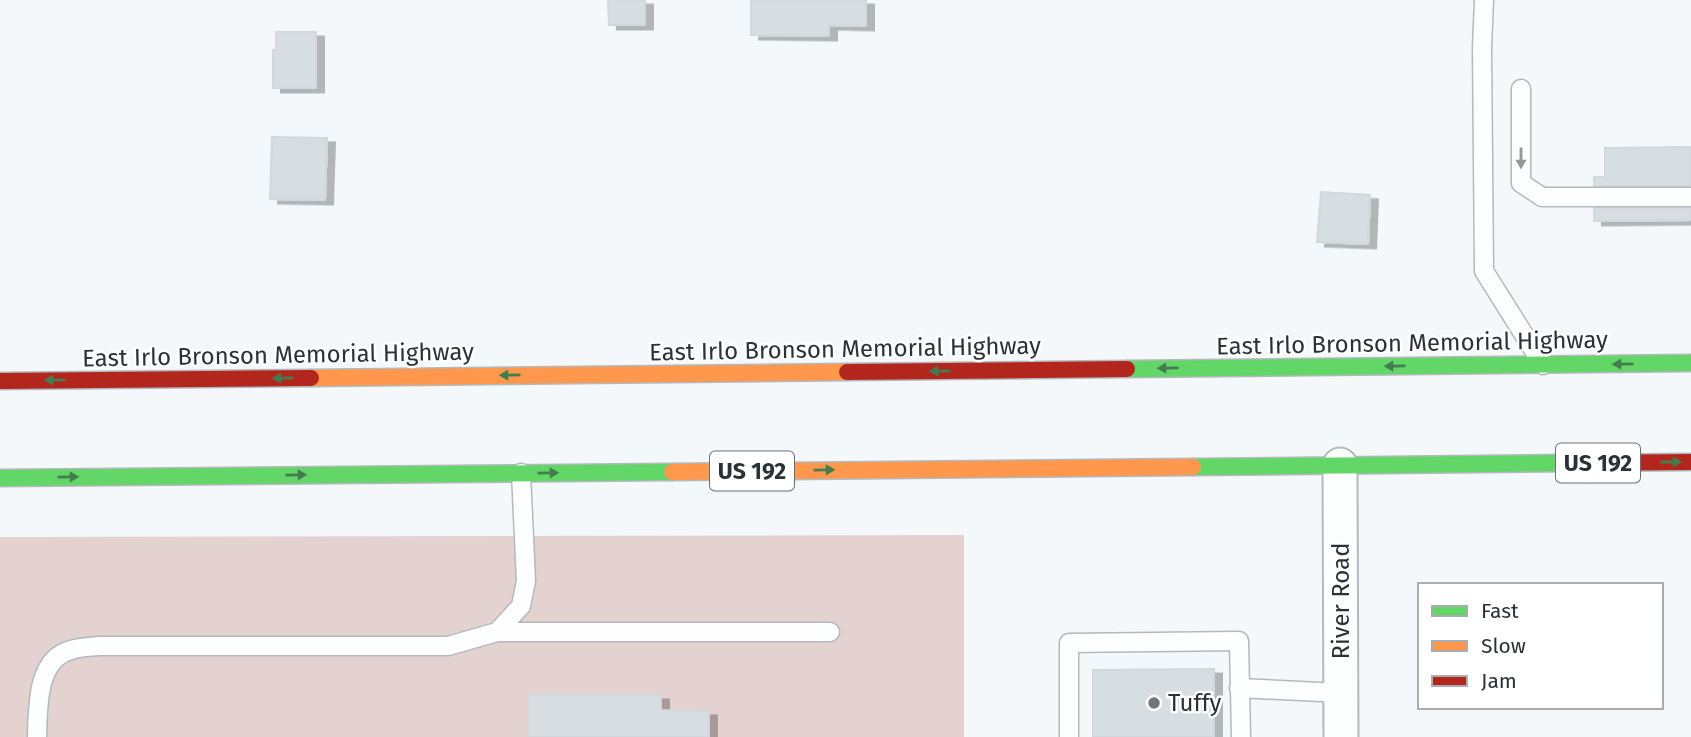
<svg xmlns="http://www.w3.org/2000/svg" width="1691" height="737" font-family="'Fira Sans',sans-serif">
<style>
.forest{fill:#e4d2d0}
.building{fill:#d7dee1;stroke:#d2d8dc;stroke-width:2;filter:url(#shadow)}
.lines{fill:none;stroke-linecap:round;stroke-linejoin:round}
.lane-casing{stroke:#b3b9bc;stroke-width:21}
.street-casing{stroke:#b3b9bc;stroke-width:37}
.fast-casing{stroke:#b3b9bc;stroke-width:19}
.slow-casing{stroke:#b3b9bc;stroke-width:19}
.jam-casing{stroke:#b3b9bc;stroke-width:19}
.lane{stroke:#fdfefe;stroke-width:18}
.street{stroke:#fdfefe;stroke-width:33}
.fast{stroke:#63d668;stroke-width:16}
.slow{stroke:#ff974d;stroke-width:16}
.jam{stroke:#b3261e;stroke-width:16}
.oneway{fill:#93989a}
.oneway2{fill:#437c4d}
.poi-dot{fill:#70777b;stroke:#fff;stroke-width:2.5}
.labels{text-anchor:middle;dominant-baseline:central;stroke-width:5;stroke-linejoin:round;paint-order:stroke}
.shield{fill:#fff;stroke:#697073;stroke-width:2}
.shield-label{font-size:23px;font-weight:bold;fill:#293237}
.street-label{font-size:24px;fill:#293237;stroke:#fff}
.poi-label{font-size:24px;fill:#293237;stroke:#fff;text-anchor:start}
</style>
<defs>
<filter id="shadow"><feDropShadow dx="8" dy="4.5" stdDeviation="0" flood-color="#0004"/></filter>
</defs>
<rect width="100%" height="100%" fill="#f4f8fa"/>
<path class="forest" d="M 964,535 L 964,737 L 0,737 L 0,537 Z"/>
<path class="building" d="M 608,0 L 645,0 L 645,25 L 609,25 Z
M 751,0 L 866,0 L 866,26 L 829,25 L 829,36 L 751,35 Z
M 276,32 L 316,32 L 316,88 L 273,88 L 273,50 L 276,50 Z
M 272,137 L 327,138 L 325,200 L 270,199 Z
M 1691,147 L 1691,186 L 1594,186 L 1594,177 L 1605,177 L 1605,148 Z
M 1321,192 L 1370,195 L 1368,244 L 1317,242 Z
M 1594,208 L 1691,208 L 1691,220 L 1594,221 Z
M 1214,669 L 1214,737 L 1093,737 L 1093,670 Z
M 529,694 L 661,695 L 661,710 L 709,711 L 709,737 L 528,737 Z"/>
<g class="lines">
<defs>
<path id="lane" d="M 1484,0 L 1482,48 L 1484,271 L 1543,365
M 1521,89 L 1521,183 L 1542,197 L 1691,197
M 497,632 L 830,632
M 1239,688 L 1341,693
M 37,737 C 38,709 36,659 71,650 C 80,647 90,647 99,646 L 448,646 L 497,632 L 521,606 L 526,581 L 521,473
M 1069,737 L 1069,643 L 1239,641 L 1241,737"/>
<path id="street" d="M 1340,465 L 1341,737"/>
<path id="fast" d="M 1127,369 L 1691,363
M 1193,467 L 1571,463
M 0,478 L 672,472"/>
<path id="slow" d="M 311,378 L 847,372
M 672,472 L 1193,467"/>
<path id="jam" d="M 847,372 L 1127,369
M 0,381 L 311,378
M 1571,463 L 1691,462"/>
</defs>
<use href="#lane" class="lane-casing"/>
<use href="#street" class="street-casing"/>
<use href="#fast" class="fast-casing"/>
<use href="#slow" class="slow-casing"/>
<use href="#jam" class="jam-casing"/>
<use href="#lane" class="lane"/>
<use href="#street" class="street"/>
<use href="#fast" class="fast"/>
<use href="#slow" class="slow"/>
<use href="#jam" class="jam"/>
</g>
<defs><path id="oneway-solid" d="M-6-.8H1V-3.2L6.5 0L1 3.2V.8H-6Z" transform="scale(1.75)"/></defs>
<use class="oneway" href="#oneway-solid" transform="translate(1521 158) rotate(90)"/>
<g class="oneway2">
<use href="#oneway-solid" transform="translate(1623 364) rotate(179)"/>
<use href="#oneway-solid" transform="translate(1395 366) rotate(179)"/>
<use href="#oneway-solid" transform="translate(1168 368) rotate(179)"/>
<use href="#oneway-solid" transform="translate(940 371) rotate(179)"/>
<use href="#oneway-solid" transform="translate(510 375) rotate(179)"/>
<use href="#oneway-solid" transform="translate(283 378) rotate(179)"/>
<use href="#oneway-solid" transform="translate(55 380) rotate(179)"/>
<use href="#oneway-solid" transform="translate(1671 462)"/>
<use href="#oneway-solid" transform="translate(824 470) rotate(-1)"/>
<use href="#oneway-solid" transform="translate(548 473) rotate(-1)"/>
<use href="#oneway-solid" transform="translate(296 475) rotate(-1)"/>
<use href="#oneway-solid" transform="translate(68 477) rotate(-1)"/>
</g>
<circle class="poi-dot" cx="1154" cy="703" r="7"/>
<g class="labels">
<g class="shield">
<rect x="1556" y="443.5" width="84" height="39" rx="5"/>
<rect x="710" y="451.5" width="84" height="39" rx="5"/>
</g>
<g class="shield-label">
<text x="1598" y="463">US 192</text>
<text x="752" y="471">US 192</text>
</g>
<g class="street-label">
<text transform="translate(1412 343) rotate(-1)">East Irlo Bronson Memorial Highway</text>
<text transform="translate(845 349) rotate(-1)">East Irlo Bronson Memorial Highway</text>
<text transform="translate(278 355) rotate(-1)">East Irlo Bronson Memorial Highway</text>
<text transform="translate(1341 601) rotate(-90)">River Road</text>
</g>
<g class="poi-label">
<text x="1168" y="703">Tuffy</text>
</g>
</g>
<rect x="1418" y="583" width="245" height="126" fill="#ffffff" stroke="#a9adaf" stroke-width="2"/>
<rect x="1432" y="606" width="35" height="10" fill="#63d668" stroke="#a9adaf" stroke-width="2"/>
<text x="1481" y="618" font-size="21" fill="#293237">Fast</text>
<rect x="1432" y="641" width="35" height="10" fill="#ff974d" stroke="#a9adaf" stroke-width="2"/>
<text x="1481" y="653" font-size="21" fill="#293237">Slow</text>
<rect x="1432" y="676" width="35" height="10" fill="#b3261e" stroke="#a9adaf" stroke-width="2"/>
<text x="1481" y="688" font-size="21" fill="#293237">Jam</text>
</svg>
